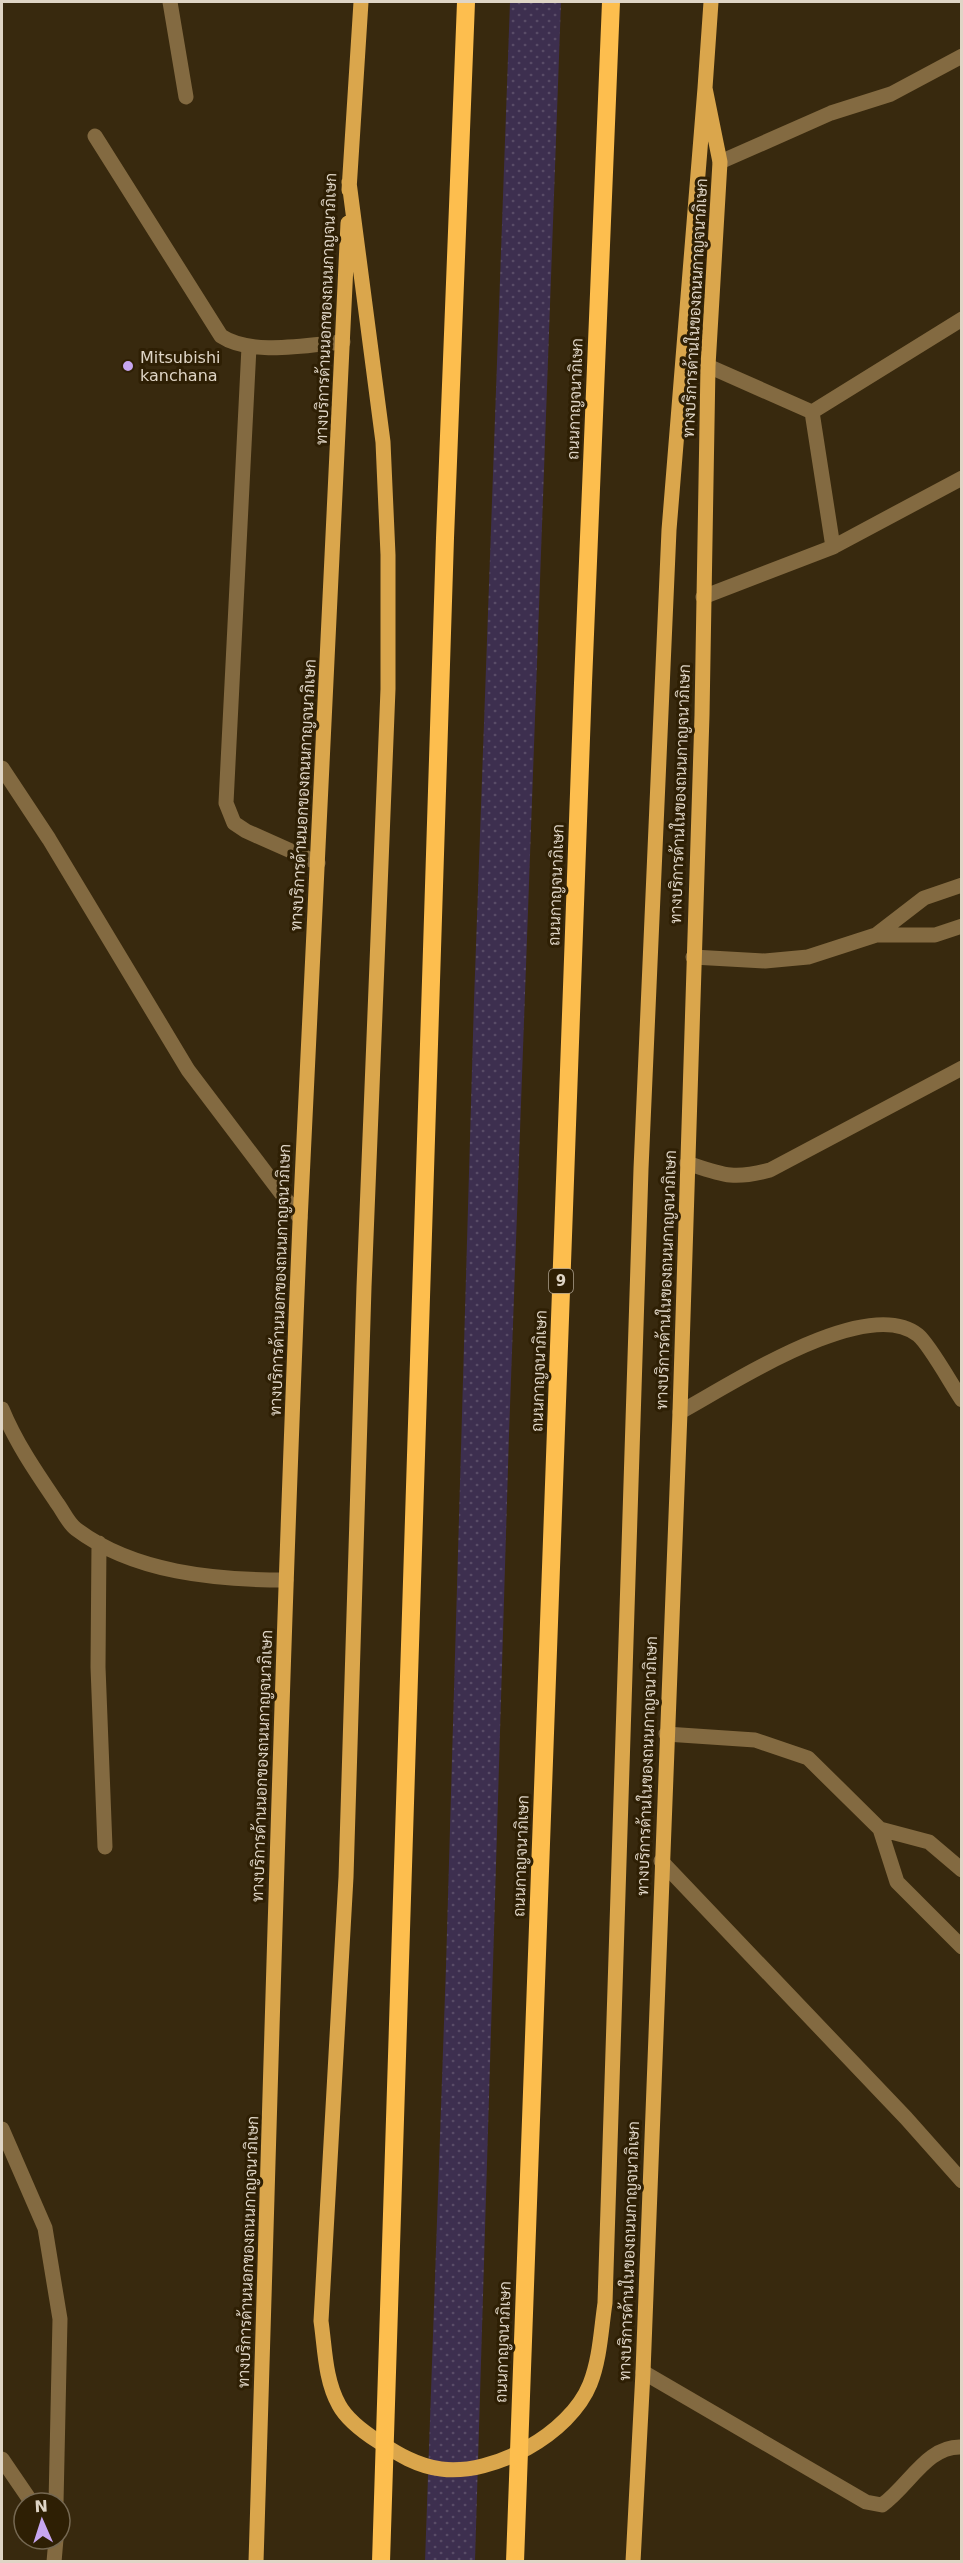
<svg xmlns="http://www.w3.org/2000/svg" width="963" height="2563" font-family="'DejaVu Sans',Sarabun,sans-serif">
<style>
.grass{fill:url(#grass-dots)}
.lines{fill:none;stroke-linecap:round;stroke-linejoin:round}
.minor{stroke:#836a41;stroke-width:15}
.major{stroke:#daa64c;stroke-width:15}
.highway{stroke:#fdbe4e;stroke-width:18}
.poi-dot{fill:#c7a6f0;stroke:#2e1f04;stroke-width:2}
.labels{text-anchor:middle;dominant-baseline:central;stroke-width:6;stroke-linejoin:round;paint-order:stroke}
.shield{fill:#2e1f04;stroke:#aa9e8c;stroke-width:1.5}
.shield-label{font-size:15px;font-weight:bold;fill:#dfd5c6}
.street-label{font-size:16px;fill:#dfd5c6;stroke:#2e1f04}
.poi-label{font-size:16px;fill:#dfd5c6;stroke:#2e1f04;text-anchor:start}
</style>
<defs>
<pattern id="grass-dots" width="8" height="8" patternUnits="userSpaceOnUse" patternTransform="scale(1.5)"><rect width="8" height="8" fill="#3d2f4f"/><path d="M2 2h.1M6 6h.1" fill="none" stroke="#594c67" stroke-width="1.8" stroke-linecap="round"/></pattern>
</defs>
<rect width="100%" height="100%" fill="#38290e"/>
<path class="grass" d="M 510,2 L 561,2 L 509,1434 L 475,2561 L 425,2562 L 446,1966 L 474,1001 Z"/>
<g class="lines">
<path class="minor" d="M 170,2 L 186,97
M 95,136 L 221,336 C 251,356 307,345 343,342
M 720,162 L 831,113 L 891,94 L 962,56
M 249,347 L 226,803 L 234,823 L 246,831 L 318,863
M 812,412 L 962,319
M 833,547 L 962,478
M 703,597 L 833,547 L 812,412 L 708,366
M 2,768 L 49,839 L 188,1070 L 300,1218
M 876,935 L 924,898 L 962,885
M 693,957 L 765,961 L 808,957 L 876,935 L 935,935 L 962,926
M 687,1163 C 723,1175 733,1180 770,1170 L 962,1068
M 2,1409 C 16,1443 36,1472 57,1503 C 63,1511 68,1523 76,1529 C 134,1573 216,1580 286,1580
M 680,1412 C 730,1385 867,1294 918,1335 C 930,1345 951,1384 962,1400
M 99,1543 L 98,1667 L 105,1847
M 666,1734 L 755,1740 L 808,1758 L 880,1829 L 897,1882 L 962,1947
M 880,1829 L 929,1842 L 962,1870
M 661,1861 L 906,2118 L 962,2181
M 2,2129 L 45,2228 L 60,2319 L 56,2503
M 643,2372 L 866,2502 L 882,2505 C 909,2486 927,2445 962,2447
M 2,2459 L 32,2503
M 54,2562 L 56,2539"/>
<path class="major" d="M 349,182 L 383,442 L 388,555 L 388,689 L 364,1287 L 346,1877 L 321,2321 C 325,2349 325,2380 339,2405 C 347,2420 365,2433 379,2442 C 398,2454 417,2466 441,2469 C 493,2476 570,2434 590,2384 C 600,2359 601,2330 605,2303 L 641,1169 L 669,530 L 705,88
M 349,190 L 361,2
M 256,2562 C 270,2115 281,1668 300,1222 C 314,889 334,556 348,223
M 633,2562 L 643,2372 L 680,1412 L 702,715 L 708,366 L 720,162 L 705,88 L 711,2"/>
<path class="highway" d="M 381,2562 L 445,538 L 466,2
M 515,2562 L 583,683 L 611,2"/>
</g>
<circle class="poi-dot" cx="128" cy="366" r="6"/>
<g class="labels">
<rect class="shield" x="549" y="1269" width="24" height="24" rx="4.5"/>
<g class="shield-label">
<text x="561" y="1281">9</text>
</g>
<g class="street-label">
<text transform="translate(695 308) rotate(-87)">ทางบริการด้านในของถนนกาญจนาภิเษก</text>
<text transform="translate(326 309) rotate(-88)">ทางบริการด้านนอกของถนนกาญจนาภิเษก</text>
<text transform="translate(575 399) rotate(-88)">ถนนกาญจนาภิเษก</text>
<text transform="translate(680 794) rotate(-88)">ทางบริการด้านในของถนนกาญจนาภิเษก</text>
<text transform="translate(303 795) rotate(-87)">ทางบริการด้านนอกของถนนกาญจนาภิเษก</text>
<text transform="translate(556 885) rotate(-88)">ถนนกาญจนาภิเษก</text>
<text transform="translate(280 1280) rotate(-88)">ทางบริการด้านนอกของถนนกาญจนาภิเษก</text>
<text transform="translate(666 1280) rotate(-88)">ทางบริการด้านในของถนนกาญจนาภิเษก</text>
<text transform="translate(539 1371) rotate(-88)">ถนนกาญจนาภิเษก</text>
<text transform="translate(262 1766) rotate(-88)">ทางบริการด้านนอกของถนนกาญจนาภิเษก</text>
<text transform="translate(647 1766) rotate(-88)">ทางบริการด้านในของถนนกาญจนาภิเษก</text>
<text transform="translate(521 1856) rotate(-88)">ถนนกาญจนาภิเษก</text>
<text transform="translate(629 2251) rotate(-88)">ทางบริการด้านในของถนนกาญจนาภิเษก</text>
<text transform="translate(248 2252) rotate(-88)">ทางบริการด้านนอกของถนนกาญจนาภิเษก</text>
<text transform="translate(503 2342) rotate(-88)">ถนนกาญจนาภิเษก</text>
</g>
<g class="poi-label">
<text x="140" y="357">Mitsubishi<tspan x="140" dy="18">kanchana</tspan></text>
</g>
</g>
<rect width="963" height="2563" fill="none" stroke="#dfd5c6" stroke-width="6"/>
<g transform="translate(42 2521) rotate(357)"><circle r="28" fill="#2e1f04" stroke="#756852" stroke-width="1.5"/>
<path d="M0-4.5L10 22L0 15L-10 22Z" fill="#c7a6f0"/>
<text y="-9" font-size="16" font-weight="bold" text-anchor="middle" fill="#dfd5c6">N</text>
</g>
</svg>
